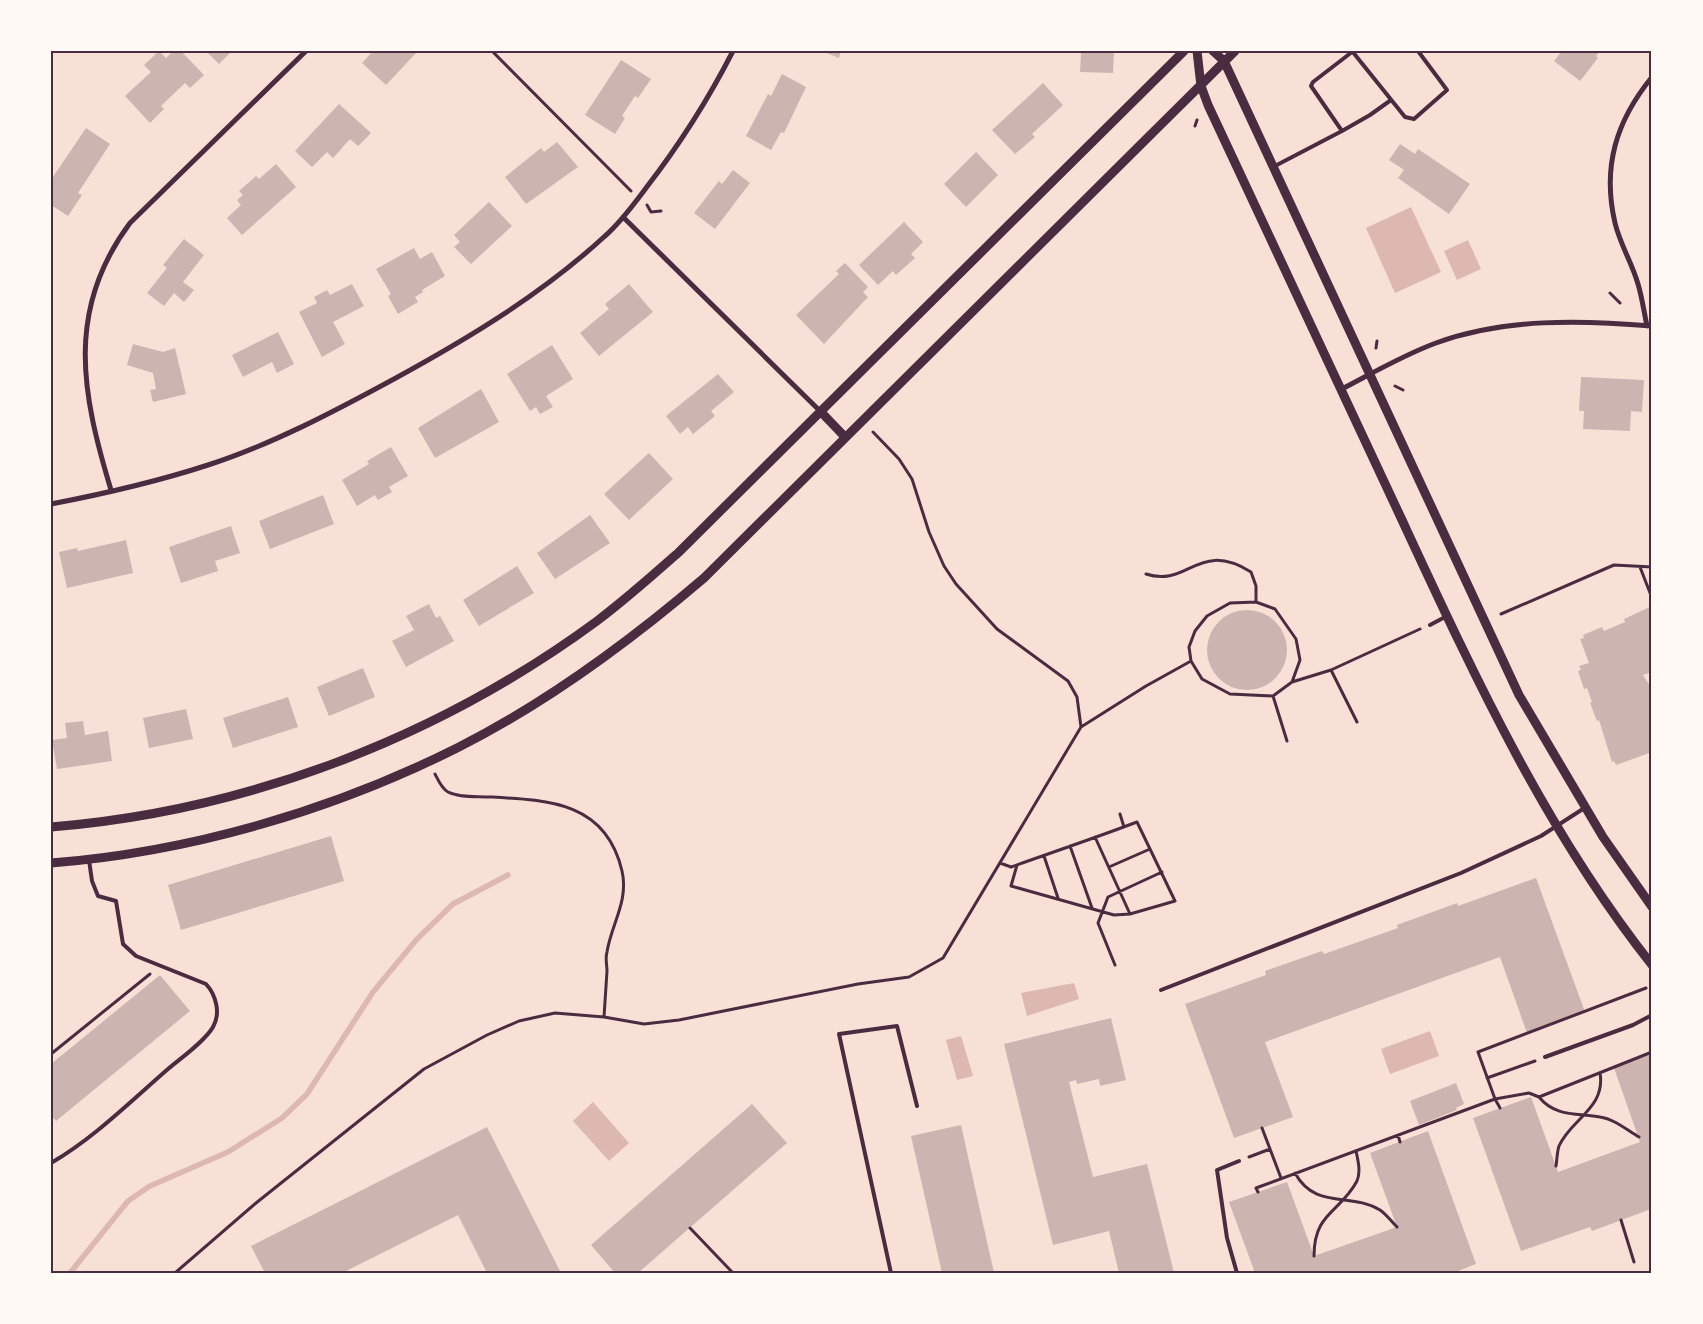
<svg xmlns="http://www.w3.org/2000/svg" width="1703" height="1324" font-family="'Asap Condensed',sans-serif">
<style>
.water{fill:#dcb8b0}
.lines{fill:none;stroke-linecap:round;stroke-linejoin:round}
.stream{stroke:#dcb8b0;stroke-width:5.5}
.building{fill:#ccb4b1}
.path{stroke:#4a2c40;stroke-width:3}
.service{stroke:#4a2c40;stroke-width:4}
.minor{stroke:#4a2c40;stroke-width:5}
.tertiary{stroke:#4a2c40;stroke-width:9}
.neatline{fill:none;stroke:#4a2c40;stroke-width:2}
</style>
<rect width="100%" height="100%" fill="#f7e1d7"/>
<path class="water" d="M 1411,207 L 1441,272 L 1395,293 L 1366,228 Z
M 1468,240 L 1481,269 L 1457,280 L 1444,251 Z
M 1074,983 L 1079,999 L 1027,1016 L 1021,993 Z
M 1430,1031 L 1439,1056 L 1390,1074 L 1381,1049 Z
M 961,1036 L 973,1076 L 957,1080 L 946,1040 Z
M 593,1102 L 629,1143 L 609,1161 L 573,1121 Z"/>
<g class="lines">
<path class="stream" d="M 70,1273 L 128,1201 L 150,1186 L 228,1152 L 282,1118 L 307,1094 L 373,992 L 417,939 L 453,904 L 508,875"/>
</g>
<path class="building" d="M 159,51 L 166,58 L 173,51 L 181,51 L 204,75 L 190,88 L 185,83 L 161,106 L 164,109 L 150,123 L 125,96 L 151,72 L 144,65 Z
M 206,51 L 232,51 L 219,64 Z
M 373,51 L 418,51 L 386,85 L 362,63 Z
M 822,51 L 841,51 L 839,58 Z
M 1081,51 L 1114,51 L 1113,73 L 1080,72 Z
M 1562,51 L 1600,51 L 1596,56 L 1598,58 L 1580,81 L 1554,61 Z
M 621,60 L 651,79 L 638,98 L 635,96 L 622,116 L 625,118 L 615,134 L 585,115 Z
M 782,74 L 806,87 L 784,133 L 781,132 L 771,150 L 746,136 L 768,94 L 771,96 Z
M 1043,83 L 1063,105 L 1032,134 L 1035,137 L 1015,154 L 992,130 Z
M 339,104 L 371,133 L 358,146 L 350,139 L 333,158 L 327,152 L 312,167 L 295,151 Z
M 86,128 L 110,144 L 78,193 L 82,195 L 68,216 L 51,205 L 51,180 Z
M 557,142 L 578,167 L 526,204 L 505,177 L 541,148 L 544,152 Z
M 1400,144 L 1415,154 L 1418,149 L 1470,184 L 1449,214 L 1398,178 L 1404,170 L 1389,160 Z
M 976,152 L 998,175 L 966,207 L 944,184 Z
M 276,164 L 296,187 L 242,235 L 227,218 L 241,205 L 237,200 L 243,195 L 239,191 L 256,176 L 259,179 Z
M 733,170 L 750,183 L 715,229 L 694,213 L 719,181 L 722,184 Z
M 489,202 L 512,226 L 471,264 L 454,247 L 460,242 L 454,235 Z
M 904,222 L 923,242 L 911,254 L 915,258 L 896,275 L 893,271 L 878,285 L 859,265 Z
M 184,239 L 204,255 L 183,282 L 194,290 L 184,302 L 174,293 L 164,306 L 147,293 L 167,268 L 163,265 Z
M 414,248 L 420,259 L 432,252 L 445,276 L 422,290 L 423,292 L 415,297 L 418,302 L 398,314 L 388,296 L 391,294 L 376,269 Z
M 845,263 L 868,287 L 863,292 L 868,297 L 824,344 L 796,315 L 839,274 L 836,271 Z
M 352,284 L 364,306 L 333,322 L 345,344 L 322,357 L 299,312 L 317,303 L 314,297 L 327,290 L 330,295 Z
M 629,284 L 653,312 L 599,356 L 580,333 L 609,309 L 605,304 Z
M 278,332 L 294,364 L 277,373 L 272,362 L 243,377 L 232,355 Z
M 133,344 L 163,352 L 175,348 L 186,394 L 153,402 L 150,390 L 156,389 L 153,373 L 127,365 Z
M 552,345 L 573,379 L 546,396 L 553,407 L 540,414 L 536,407 L 530,411 L 507,374 Z
M 718,374 L 734,392 L 711,411 L 715,416 L 693,434 L 688,427 L 680,434 L 666,416 Z
M 1581,377 L 1644,380 L 1642,412 L 1631,411 L 1630,431 L 1583,429 L 1584,411 L 1579,411 Z
M 481,389 L 499,422 L 435,458 L 418,428 Z
M 391,447 L 408,476 L 389,487 L 392,492 L 378,500 L 375,495 L 357,506 L 342,480 L 369,464 L 367,461 Z
M 649,453 L 673,479 L 629,520 L 604,494 Z
M 323,495 L 334,524 L 270,549 L 259,521 Z
M 590,515 L 610,543 L 555,579 L 537,553 Z
M 231,526 L 240,553 L 215,561 L 218,571 L 181,583 L 169,547 Z
M 126,540 L 133,573 L 67,588 L 59,552 L 77,548 L 78,551 Z
M 517,566 L 534,593 L 479,626 L 463,600 Z
M 429,604 L 436,618 L 440,616 L 454,641 L 406,667 L 392,641 L 414,630 L 406,616 Z
M 1652,606 L 1652,672 L 1643,675 L 1652,689 L 1652,752 L 1616,765 L 1614,761 L 1612,762 L 1599,720 L 1597,721 L 1590,703 L 1592,702 L 1587,688 L 1584,689 L 1578,671 L 1581,670 L 1579,666 L 1589,663 L 1580,639 L 1584,638 L 1583,635 L 1602,627 L 1604,631 L 1625,622 L 1624,619 Z
M1207 650a40 40 0 1 1 80 0a40 40 0 1 1-80 0Z
M 363,668 L 375,697 L 329,716 L 317,687 Z
M 288,697 L 298,727 L 233,748 L 223,718 Z
M 186,709 L 193,739 L 149,748 L 143,718 Z
M 83,721 L 85,735 L 108,731 L 112,761 L 57,769 L 52,740 L 67,738 L 65,723 Z
M 331,836 L 344,881 L 181,930 L 168,885 Z
M 1536,878 L 1585,1012 L 1527,1033 L 1500,957 L 1265,1042 L 1293,1117 L 1234,1138 L 1185,1004 L 1266,975 L 1265,971 L 1322,951 L 1324,954 L 1398,928 L 1397,925 L 1457,903 L 1458,906 Z
M 160,975 L 190,1011 L 56,1121 L 51,1115 L 51,1064 Z
M 1111,1018 L 1126,1080 L 1100,1086 L 1099,1079 L 1077,1084 L 1076,1080 L 1069,1082 L 1093,1177 L 1147,1164 L 1174,1273 L 1119,1273 L 1109,1231 L 1053,1245 L 1004,1044 Z
M 1652,1054 L 1651,1209 L 1592,1231 L 1590,1227 L 1521,1251 L 1473,1118 L 1531,1097 L 1558,1172 L 1640,1142 L 1614,1068 Z
M 1456,1083 L 1464,1104 L 1456,1108 L 1457,1110 L 1419,1125 L 1410,1101 Z
M 752,1104 L 787,1143 L 638,1273 L 615,1273 L 591,1245 Z
M 961,1125 L 994,1273 L 942,1273 L 911,1136 Z
M 487,1127 L 561,1273 L 487,1273 L 458,1215 L 342,1273 L 265,1273 L 251,1246 Z
M 1428,1131 L 1476,1264 L 1453,1273 L 1255,1273 L 1229,1202 L 1287,1182 L 1314,1256 L 1397,1227 L 1370,1153 Z"/>
<g class="lines">
<path class="path" d="M 492,51 L 631,191
M 1195,126 L 1197,120
M 647,205 L 651,212 L 661,211
M 1610,293 L 1620,303
M 1376,348 L 1377,341
M 1395,386 L 1403,390
M 1640,567 L 1652,598
M 1146,574 C 1188,588 1198,539 1251,572 L 1256,586 L 1256,602
M 1501,614 L 1614,565 L 1652,567
M 1331,670 L 1357,722
M 1292,682 L 1300,660 L 1296,639 L 1275,609 L 1256,602 L 1230,603 L 1207,616 L 1195,631 L 1189,647 L 1191,661 L 1202,679 L 1230,694 L 1273,696 L 1292,682 L 1331,670 L 1420,629
M 1273,696 L 1287,741
M 1081,727 L 1146,686 L 1191,661
M 435,774 C 438,780 442,789 448,792 C 460,798 477,796 490,797 C 549,800 606,802 622,871 C 629,901 611,925 607,952 C 605,958 607,965 607,971 C 606,987 605,1002 604,1017
M 1120,814 L 1124,827
M 1095,837 L 1130,914
M 1070,846 L 1092,908
M 1044,856 L 1058,898
M 1000,863 L 1011,867 C 1053,852 1095,838 1137,822 L 1175,901 L 1130,914 L 1114,915 L 1011,886 L 1017,865
M 1109,867 L 1150,849
M 1115,965 L 1098,923 L 1108,897 L 1162,872
M 1646,988 L 1478,1052 L 1495,1099 L 1529,1093 L 1539,1097 L 1652,1052
M 51,1054 L 150,974
M 1487,1078 L 1535,1061
M 1539,1097 C 1555,1117 1577,1113 1600,1117 C 1614,1119 1627,1130 1639,1137
M 1262,1128 L 1281,1178
M 1398,1135 L 1400,1142
M 1249,1157 L 1270,1149
M 1556,1166 C 1557,1160 1557,1152 1559,1146 C 1571,1119 1606,1108 1600,1073
M 1295,1173 C 1315,1210 1351,1192 1380,1210 C 1386,1214 1392,1222 1397,1227
M 1258,1192 L 1256,1188 L 1495,1099 L 1500,1108
M 1621,1220 L 1634,1262
M 690,1228 L 733,1273
M 1314,1256 C 1314,1212 1340,1213 1357,1181 C 1361,1172 1358,1160 1356,1151
M 175,1273 L 256,1203 L 424,1069 L 487,1035 L 519,1021 L 555,1013 L 604,1017 L 644,1024 L 679,1020 L 858,984 L 909,977 L 943,958 L 1081,727 L 1077,697 L 1068,681 L 997,629 L 956,584 L 944,566 L 929,532 L 912,479 L 899,459 L 873,432"/>
<path class="service" d="M 1352,51 L 1405,117 L 1414,119 L 1447,90 L 1418,51
M 1352,52 L 1313,82 L 1311,86 L 1342,131 L 1370,115 L 1391,100
M 1273,167 L 1342,131
M 1430,625 L 1445,617
M 1161,990 L 1461,873 L 1541,836 L 1586,807
M 1545,1057 L 1633,1025 L 1652,1015
M 51,1163 C 94,1138 131,1101 168,1069 C 181,1058 205,1041 213,1027 C 221,1013 216,995 206,984 L 136,956 L 123,944 L 116,901 L 98,896 L 92,881 L 89,860
M 891,1273 L 839,1034 L 897,1026 L 917,1106
M 1237,1273 L 1227,1238 L 1217,1170 L 1239,1161"/>
<path class="minor" d="M 623,217 L 821,412
M 1647,326 C 1644,312 1642,297 1638,284 C 1632,263 1620,244 1615,223 C 1602,167 1616,121 1652,77
M 1340,390 C 1371,374 1403,355 1436,343 C 1504,318 1581,320 1652,326
M 111,490 C 82,394 65,310 130,223 L 306,51
M 51,504 C 103,494 159,481 208,465 C 273,444 335,411 394,379 C 469,338 542,294 605,236 C 621,222 634,204 646,188 C 680,144 708,100 733,51"/>
<path class="tertiary" d="M 1197,51 L 1201,86 L 1208,105 C 1272,244 1337,382 1402,520 C 1474,675 1545,830 1652,965
M 1213,51 L 1224,61 L 1519,695 L 1603,837 L 1652,907
M 822,413 L 845,437
M 51,827 C 247,811 438,738 597,621 C 625,600 652,576 678,553 L 1184,51
M 51,863 C 191,852 334,810 459,747 C 548,702 629,642 704,578 L 1235,51"/>
</g>
<rect width="1703" height="1324" fill="none" stroke="#fffaf5" stroke-width="105"/>
<rect x="52" y="52" width="1598" height="1220" class="neatline"/>
</svg>
